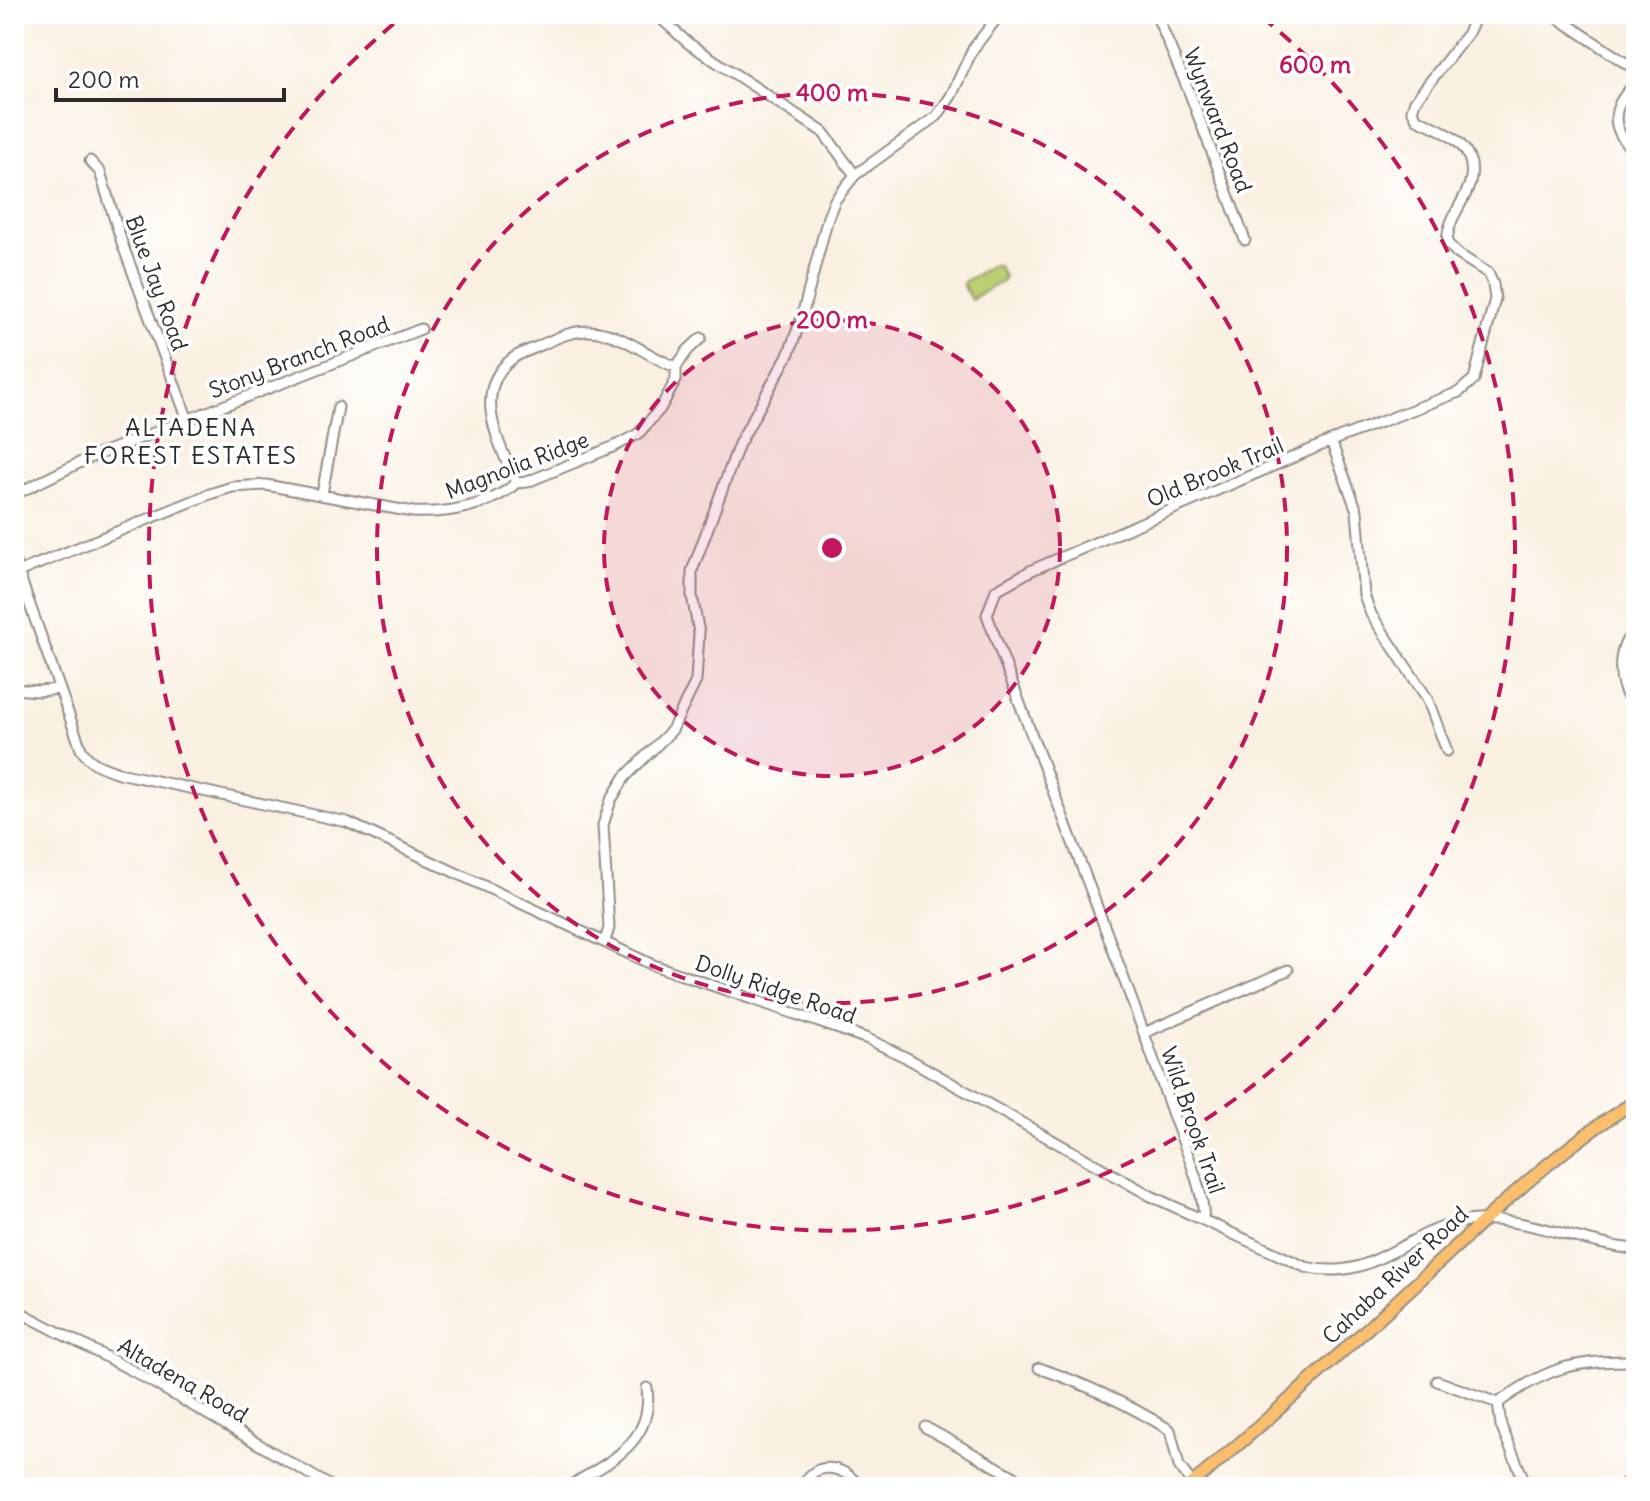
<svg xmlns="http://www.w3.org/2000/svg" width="1650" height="1501" font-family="Delius,sans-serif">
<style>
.green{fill:#bbcf73;stroke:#737d4f;stroke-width:2}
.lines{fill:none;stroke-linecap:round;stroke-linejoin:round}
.minor-casing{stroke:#928e86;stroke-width:13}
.major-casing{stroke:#928e86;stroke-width:15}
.highway-casing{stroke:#928e86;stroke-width:18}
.minor{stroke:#fff;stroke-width:9}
.major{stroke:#fabe6d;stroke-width:11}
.highway{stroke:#fabe6d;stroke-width:14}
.ring{fill:none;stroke:#c2185b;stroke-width:4;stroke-dasharray:14 10}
.labels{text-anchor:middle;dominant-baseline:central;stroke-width:7;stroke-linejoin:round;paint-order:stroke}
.street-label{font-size:22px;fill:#2b2b2b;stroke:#fff}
.neighbourhood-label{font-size:24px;letter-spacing:2px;fill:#2b2b2b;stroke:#fff}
.centre{fill:#c2185b;stroke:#fff;stroke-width:4}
.ring-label{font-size:24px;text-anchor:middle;font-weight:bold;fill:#c2185b;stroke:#fff;stroke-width:7;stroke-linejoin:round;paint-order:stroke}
</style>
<rect width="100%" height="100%" fill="#fff"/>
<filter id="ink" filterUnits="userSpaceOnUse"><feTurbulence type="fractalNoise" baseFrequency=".0125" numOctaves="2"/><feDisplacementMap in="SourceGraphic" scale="16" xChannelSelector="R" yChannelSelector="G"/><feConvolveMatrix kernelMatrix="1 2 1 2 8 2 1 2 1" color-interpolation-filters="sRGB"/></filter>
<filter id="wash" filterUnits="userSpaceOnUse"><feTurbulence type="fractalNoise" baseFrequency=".006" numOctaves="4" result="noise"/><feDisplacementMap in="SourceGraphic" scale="32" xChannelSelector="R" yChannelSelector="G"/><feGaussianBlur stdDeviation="1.8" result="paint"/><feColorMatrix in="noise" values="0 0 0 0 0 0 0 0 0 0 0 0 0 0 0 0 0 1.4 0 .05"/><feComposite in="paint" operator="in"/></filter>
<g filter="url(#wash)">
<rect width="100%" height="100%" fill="#f9f0e1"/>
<path class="green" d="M 993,265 L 998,266 L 1004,277 L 1003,281 L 971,299 L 963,286 L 964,282 Z"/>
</g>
<g filter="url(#ink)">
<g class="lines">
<defs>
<path id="minor" d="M 656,14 L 688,43 L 823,132 L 855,175
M 1156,14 L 1190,94 L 1245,240
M 1552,14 L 1636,70
M 1636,83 C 1609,108 1610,129 1636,154
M 90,161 L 100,172 L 123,246 L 188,420
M 1331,441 L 1357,511 L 1364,595 L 1371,614 L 1427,698 L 1447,751
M 516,483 C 500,445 470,391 512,359 C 519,353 531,350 539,346 C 558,337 577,328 598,332 C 626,336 650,358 676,367
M 322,494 L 338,407
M 14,495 L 89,458 L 421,329
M 14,560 L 81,749 C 90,764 104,768 119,773 L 347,822 L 653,965 L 868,1039 L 907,1058 L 1151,1196 L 1305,1267 C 1373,1283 1402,1234 1461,1222 C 1519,1211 1579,1245 1636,1249
M 18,572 L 210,494 L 232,487 L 266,485 L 413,512 C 445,514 492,506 516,483 L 527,482 L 615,446 L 638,434 L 660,409 L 676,380 L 676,367 L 688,350 L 701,338
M 1636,629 C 1615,648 1616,687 1636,708
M 14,689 L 38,691 L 59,689
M 605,941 L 609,928 L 603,825 L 611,800 L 625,777 L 672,730 L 696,681 L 699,633 L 692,596 L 692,571 L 739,444 L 789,353 L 801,320 L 828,217 L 835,200 L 855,175 L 937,116 L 951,96 L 973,49 L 1000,14
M 1144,1033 L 1288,970
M 1203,1219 C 1207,1198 1181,1137 1173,1115 C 1115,947 1048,782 987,615 L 996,590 L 1032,570 L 1331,441 L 1459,392 L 1474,379 L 1495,299 L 1493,284 L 1488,273 L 1458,254 L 1447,243 C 1448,220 1458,211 1467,191 C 1485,149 1447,132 1417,119 L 1412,110 L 1415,101 L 1468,33 L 1477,14
M 14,1309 L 135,1372 L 332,1487
M 1039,1368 C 1085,1384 1128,1404 1170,1430 L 1179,1466 L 1192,1483
M 1437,1381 L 1498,1403 L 1501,1426 L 1527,1487
M 1498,1403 C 1548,1367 1574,1360 1636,1361
M 925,1427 L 1020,1480 L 1071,1487
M 568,1487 C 609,1462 654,1443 647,1388
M 803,1487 C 813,1459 846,1465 859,1487"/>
<path id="major" d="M 1188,1487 C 1268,1421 1344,1350 1420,1280 C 1488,1217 1557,1149 1636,1101"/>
<path id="highway" d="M 1627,1487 L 1636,1468"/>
</defs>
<use href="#minor" class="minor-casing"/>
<use href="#major" class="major-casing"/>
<use href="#highway" class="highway-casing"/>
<use href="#minor" class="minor"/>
<use href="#major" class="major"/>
<use href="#highway" class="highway"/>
</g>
</g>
<circle cx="832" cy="548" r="228" fill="#c2185b" fill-opacity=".12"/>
<g class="ring">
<circle cx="832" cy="548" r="228"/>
<circle cx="832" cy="548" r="455"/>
<path d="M1262 17A683 683 0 1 1 402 17"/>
</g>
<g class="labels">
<g class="street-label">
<text transform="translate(1218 120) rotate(69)">Wynward Road</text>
<text transform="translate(157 283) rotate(70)">Blue Jay Road</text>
<text transform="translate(299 357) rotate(-21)">Stony Branch Road</text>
<text transform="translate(517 465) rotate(-21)">Magnolia Ridge</text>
<text transform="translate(1215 472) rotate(-23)">Old Brook Trail</text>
<text transform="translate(776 989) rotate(19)">Dolly Ridge Road</text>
<text transform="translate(1193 1120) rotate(71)">Wild Brook Trail</text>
<text transform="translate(1395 1275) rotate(-43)">Cahaba River Road</text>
<text transform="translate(183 1380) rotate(30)">Altadena Road</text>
</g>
<g class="neighbourhood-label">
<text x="191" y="427">ALTADENA<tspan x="191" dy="28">FOREST ESTATES</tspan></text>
</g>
</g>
<circle cx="832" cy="548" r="12" class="centre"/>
<g class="ring-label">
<text x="1315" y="73">600 m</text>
<text x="832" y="101">400 m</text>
<text x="832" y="328">200 m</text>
</g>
<rect width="1650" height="1501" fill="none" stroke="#fff" stroke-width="48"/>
<path d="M56 88v12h228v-12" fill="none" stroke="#2b2b2b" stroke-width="4"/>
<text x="68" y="88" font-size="24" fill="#2b2b2b" stroke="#ffffff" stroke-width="6" paint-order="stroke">200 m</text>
</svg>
